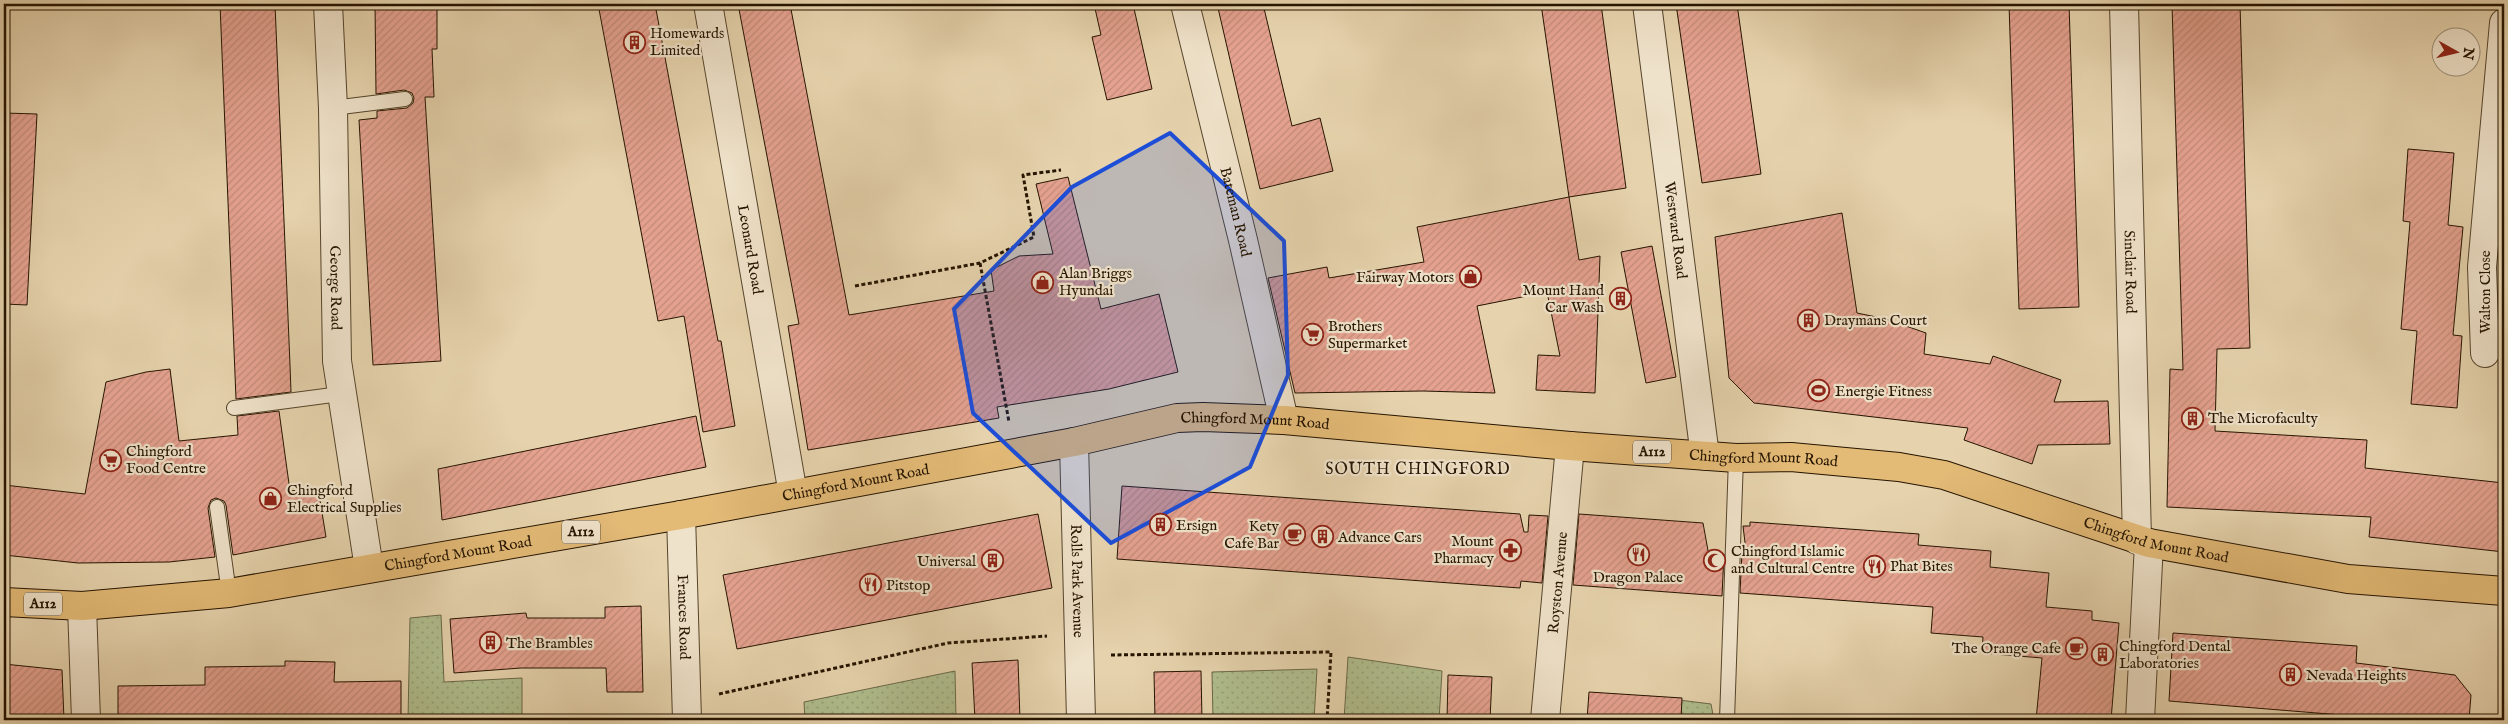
<svg xmlns="http://www.w3.org/2000/svg" width="2508" height="724" font-family="'IM FELL English',serif">
<style>
.park{fill:url(#park-dots);stroke:#6a6947}
.building{fill:url(#building-hatch);stroke:#251400}
.lines{fill:none;stroke-linecap:round;stroke-linejoin:round}
.service-casing{stroke:#55442b;stroke-width:16}
.minor-casing{stroke:#55442b;stroke-width:30}
.primary-casing{stroke:#251400;stroke-width:30}
.path{stroke:#251400;stroke-width:3;stroke-dasharray:4 2.5;stroke-linecap:butt}
.service{stroke:#efe2ca;stroke-width:14}
.minor{stroke:#efe2ca;stroke-width:28}
.primary{stroke:#e3ba76;stroke-width:28}
.marked{fill:#1d4ed8;fill-opacity:0.2;stroke:#1d4ed8;stroke-width:4;stroke-linejoin:round}
.labels{text-anchor:middle;dominant-baseline:central;stroke-width:4.5;stroke-linejoin:round;paint-order:stroke}
.shield{fill:#efe2ca;stroke:#62523d;stroke-width:1}
.shield-label{font-size:14px;font-weight:bold;fill:#251400}
.poi-label{font-size:15px;fill:#251400;stroke:#efe2ca;text-anchor:start}
.street-label{font-size:15px;fill:#251400;stroke:#efe2ca}
.neighbourhood-label{font-size:16px;letter-spacing:1px;fill:#251400;stroke:#efe2ca}
</style>
<defs>
<pattern id="park-dots" width="8" height="8" patternUnits="userSpaceOnUse" patternTransform="scale(1.25)"><rect width="8" height="8" fill="#b0be8e"/><path d="M2 2h.1M6 6h.1" fill="none" stroke="#97a279" stroke-width="1.8" stroke-linecap="round"/></pattern>
<pattern id="building-hatch" width="6" height="6" patternUnits="userSpaceOnUse" patternTransform="scale(1.25)"><rect width="6" height="6" fill="#e5a290"/><path d="M-1 1l2-2M0 6l6-6M5 7l2-2" fill="none" stroke="#c48b7a"/></pattern>
</defs>
<rect width="100%" height="100%" fill="#e6d3ad"/>
<filter id="stains"><feTurbulence type="fractalNoise" baseFrequency=".004" numOctaves="4"/><feColorMatrix values="0 0 0 0 .2 0 0 0 0 .09 0 0 0 0 .02 0 0 0 .5 -.17"/></filter>
<radialGradient id="worn" r=".72"><stop offset=".6" stop-color="#630" stop-opacity="0"/><stop offset="1" stop-color="#630" stop-opacity=".3"/></radialGradient>
<path class="park" d="M 441,615 L 444,682 L 522,678 L 522,720 L 408,720 L 410,618 Z
M 1348,657 L 1442,671 L 1439,720 L 1344,720 Z
M 1317,669 L 1314,720 L 1213,720 L 1212,672 Z
M 955,671 L 956,720 L 805,720 L 804,702 Z
M 1647,696 L 1711,704 L 1714,720 L 1645,720 Z"/>
<path class="building" d="M 220,4 L 275,4 L 290,365 L 291,392 L 236,399 Z
M 375,4 L 437,4 L 437,49 L 432,49 L 434,97 L 425,97 L 441,361 L 373,365 L 359,120 L 377,118 L 377,111 L 407,108 L 413,103 L 414,98 L 412,93 L 404,90 L 376,94 Z
M 598,4 L 655,4 L 718,341 L 721,341 L 735,426 L 703,432 L 684,316 L 658,321 Z
M 738,4 L 790,4 L 849,315 L 994,291 L 991,270 L 1019,256 L 1053,254 L 1036,184 L 1068,177 L 1101,309 L 1159,294 L 1178,372 L 1109,389 L 997,407 L 999,418 L 808,450 L 788,326 L 799,324 Z
M 1094,4 L 1133,4 L 1152,89 L 1107,100 L 1092,37 L 1101,35 Z
M 1234,4 L 1263,4 L 1292,126 L 1320,118 L 1333,171 L 1260,189 L 1218,8 Z
M 1541,4 L 1601,4 L 1626,188 L 1569,197 Z
M 1676,4 L 1737,4 L 1761,174 L 1702,183 Z
M 2009,4 L 2069,4 L 2079,307 L 2019,309 Z
M 2172,4 L 2240,4 L 2250,348 L 2217,349 L 2215,431 L 2367,440 L 2365,468 L 2504,483 L 2504,552 L 2369,537 L 2371,517 L 2167,507 L 2170,369 L 2183,370 Z
M 4,113 L 37,114 L 27,305 L 4,304 Z
M 2408,149 L 2454,153 L 2448,225 L 2463,227 L 2453,335 L 2462,336 L 2457,408 L 2411,404 L 2417,331 L 2401,329 L 2410,222 L 2403,221 Z
M 1569,197 L 1579,260 L 1600,256 L 1595,393 L 1536,390 L 1538,355 L 1560,356 L 1547,292 L 1477,306 L 1495,393 L 1423,391 L 1295,393 L 1268,278 L 1327,267 L 1329,278 L 1424,262 L 1417,227 Z
M 1842,213 L 1857,313 L 1886,319 L 1926,333 L 1924,354 L 1990,364 L 1993,356 L 2061,380 L 2054,402 L 2108,401 L 2110,444 L 2038,445 L 2032,464 L 1964,440 L 1968,428 L 1754,403 L 1729,378 L 1715,237 Z
M 1652,246 L 1676,377 L 1646,383 L 1621,252 Z
M 170,369 L 179,441 L 238,435 L 237,416 L 279,411 L 290,491 L 318,488 L 326,537 L 233,555 L 226,505 L 224,501 L 216,498 L 211,500 L 208,508 L 215,557 L 169,562 L 78,563 L 4,555 L 4,485 L 85,494 L 106,382 L 146,372 Z
M 696,416 L 706,467 L 442,520 L 438,469 Z
M 1122,486 L 1520,514 L 1524,532 L 1528,532 L 1529,515 L 1548,516 L 1542,583 L 1521,581 L 1520,588 L 1117,559 Z
M 1038,514 L 1052,588 L 737,649 L 723,575 Z
M 1579,514 L 1703,523 L 1709,556 L 1724,554 L 1722,596 L 1573,585 Z
M 1750,522 L 1919,534 L 1918,545 L 1991,551 L 1990,567 L 2049,573 L 2046,607 L 2092,611 L 2092,620 L 2119,623 L 2111,720 L 2036,720 L 2042,658 L 1982,653 L 1983,637 L 1931,633 L 1933,607 L 1740,593 L 1742,551 L 1746,551 L 1743,526 L 1750,526 Z
M 641,606 L 643,692 L 607,692 L 606,668 L 521,668 L 454,673 L 450,619 L 526,613 L 527,618 L 605,618 L 605,607 Z
M 2173,633 L 2357,646 L 2356,663 L 2455,675 L 2471,695 L 2469,720 L 2366,720 L 2366,717 L 2169,701 Z
M 1018,660 L 1020,720 L 975,720 L 972,663 Z
M 285,661 L 335,662 L 334,682 L 401,681 L 401,720 L 359,720 L 359,717 L 262,716 L 262,720 L 118,720 L 118,686 L 205,685 L 205,667 L 285,666 Z
M 4,664 L 62,670 L 64,720 L 4,720 Z
M 1201,671 L 1202,720 L 1155,720 L 1154,672 Z
M 1448,675 L 1492,677 L 1490,720 L 1447,720 Z
M 1589,692 L 1682,698 L 1681,720 L 1587,720 Z"/>
<g class="lines">
<defs>
<path id="service" d="M 333,108 L 405,99
M 234,408 L 340,394
M 217,507 L 229,593
M 1727,720 L 1736,458"/>
<g id="minor">
<path id="s1" d="M 328,4 L 333,108 L 337,361 L 369,568"/>
<path id="s2" d="M 708,4 L 793,494"/>
<path id="s3" d="M 1185,4 L 1243,240 L 1284,420"/>
<path id="s4" d="M 1647,4 L 1705,456"/>
<path id="s5" d="M 2124,4 L 2137,540"/>
<path d="M 2485,353 L 2482,267 L 2504,23"/>
<path id="s6" d="M 1074,442 L 1081,720"/>
<path id="s7" d="M 681,515 L 687,720"/>
<path d="M 82,606 L 86,720"/>
<path id="s8" d="M 1545,720 L 1570,446"/>
<path d="M 2140,720 L 2149,543"/>
</g>
<g id="primary">
<path id="s9" d="M 4,602 L 82,606 L 229,593 L 681,515 L 1074,442 L 1177,418 L 1203,417 L 1284,420 L 1570,446 L 1736,458 L 1791,457 L 1899,467 L 1944,475 L 2149,543 L 2348,579 L 2504,591"/>
</g>
</defs>
<use href="#service" class="service-casing"/>
<use href="#minor" class="minor-casing"/>
<use href="#primary" class="primary-casing"/>
<path class="path" d="M 980,263 L 1009,422
M 855,286 L 980,263 L 1034,237 L 1023,175 L 1061,170
M 1111,655 L 1331,652 L 1327,720
M 719,694 L 948,643 L 1047,636"/>
<use href="#service" class="service"/>
<use href="#minor" class="minor"/>
<use href="#primary" class="primary"/>
</g>
<path class="marked" d="M 1170,133 L 1284,241 L 1288,375 L 1250,467 L 1111,543 L 973,413 L 954,309 L 1072,187 Z"/>
<defs>
<symbol id="building-ring" viewBox="-11 -11 22 22"><circle r="9.5" fill="#efe2ca" stroke="#8f2418" stroke-width="1.5"/><path d="M-4-6H4V6H1V3H-1V6H-4ZM-2.5-4.3h1.7v1.8h-1.7ZM.8-4.3h1.7v1.8H.8ZM-2.5-1h1.7V.8h-1.7ZM.8-1h1.7V.8H.8Z" fill="#8f2418"/></symbol>
<symbol id="shop-ring" viewBox="-11 -11 22 22"><circle r="9.5" fill="#efe2ca" stroke="#8f2418" stroke-width="1.5"/><path d="M-5-2.5h2.3a2.7 3.5 0 0 1 5.4 0H5L5.5 6h-11ZM-1.5-2.5h3a1.5 2.3 0 0 0-3 0Z" fill="#8f2418"/></symbol>
<symbol id="supermarket-ring" viewBox="-11 -11 22 22"><circle r="9.5" fill="#efe2ca" stroke="#8f2418" stroke-width="1.5"/><path d="M-6-5.5h2.5l.6 2H6L4.5 2H-2.5L-4.4-4H-6ZM-1.5 3.2a1.3 1.3 0 1 0 .1 0ZM3 3.2a1.3 1.3 0 1 0 .1 0Z" fill="#8f2418"/></symbol>
<symbol id="stadium-ring" viewBox="-11 -11 22 22"><circle r="9.5" fill="#efe2ca" stroke="#8f2418" stroke-width="1.5"/><path d="M0-5a6.5 5 0 1 0 0 10a6.5 5 0 1 0 0-10ZM-3.5-1.8h7v3.6h-7Z" fill="#8f2418"/></symbol>
<symbol id="cafe-ring" viewBox="-11 -11 22 22"><circle r="9.5" fill="#efe2ca" stroke="#8f2418" stroke-width="1.5"/><path d="M-5.5-4.5H6V0H3Q3 3.5 0 3.5H-2.5Q-5.5 3.5-5.5 0ZM3-3.2v2h1.7v-2ZM-6 4.5H4V6H-6Z" fill="#8f2418"/></symbol>
<symbol id="pharmacy-ring" viewBox="-11 -11 22 22"><circle r="9.5" fill="#efe2ca" stroke="#8f2418" stroke-width="1.5"/><path d="M-2-6h4v4h4v4h-4v4h-4v-4h-4v-4h4Z" fill="#8f2418"/></symbol>
<symbol id="restaurant-ring" viewBox="-11 -11 22 22"><circle r="9.5" fill="#efe2ca" stroke="#8f2418" stroke-width="1.5"/><path d="M-5-6h1v4h1v-4h1v4h1v-4h1v5L-1.5 .5V6h-2V.5L-5-1ZM5-6V6H3V1.5H1.5Q1.5-4 5-6Z" fill="#8f2418"/></symbol>
<symbol id="mosque-ring" viewBox="-11 -11 22 22"><circle r="9.5" fill="#efe2ca" stroke="#8f2418" stroke-width="1.5"/><path d="M3.5-4.9A6 6 0 1 0 3.5 4.9A5 5 0 1 1 3.5-4.9Z" fill="#8f2418"/></symbol>
</defs>
<g fill-rule="evenodd">
<use href="#building-ring" x="622" y="30" width="25" height="25"/>
<use href="#shop-ring" x="1458" y="264" width="25" height="25"/>
<use href="#shop-ring" x="1030" y="270" width="25" height="25"/>
<use href="#building-ring" x="1608" y="286" width="25" height="25"/>
<use href="#building-ring" x="1796" y="308" width="25" height="25"/>
<use href="#supermarket-ring" x="1300" y="322" width="25" height="25"/>
<use href="#stadium-ring" x="1806" y="378" width="25" height="25"/>
<use href="#building-ring" x="2180" y="406" width="25" height="25"/>
<use href="#supermarket-ring" x="98" y="448" width="25" height="25"/>
<use href="#shop-ring" x="258" y="486" width="25" height="25"/>
<use href="#building-ring" x="1148" y="512" width="25" height="25"/>
<use href="#cafe-ring" x="1282" y="522" width="25" height="25"/>
<use href="#building-ring" x="1310" y="524" width="25" height="25"/>
<use href="#pharmacy-ring" x="1498" y="538" width="25" height="25"/>
<use href="#restaurant-ring" x="1626" y="542" width="25" height="25"/>
<use href="#mosque-ring" x="1702" y="548" width="25" height="25"/>
<use href="#building-ring" x="980" y="548" width="25" height="25"/>
<use href="#restaurant-ring" x="1862" y="554" width="25" height="25"/>
<use href="#restaurant-ring" x="858" y="572" width="25" height="25"/>
<use href="#building-ring" x="478" y="630" width="25" height="25"/>
<use href="#cafe-ring" x="2064" y="636" width="25" height="25"/>
<use href="#building-ring" x="2090" y="642" width="25" height="25"/>
<use href="#building-ring" x="2278" y="662" width="25" height="25"/>
</g>
<g class="labels">
<g class="shield">
<rect x="1633" y="440.5" width="38" height="23" rx="4"/>
<rect x="562" y="520.5" width="38" height="23" rx="4"/>
<rect x="24" y="592.5" width="38" height="23" rx="4"/>
</g>
<g class="shield-label">
<text x="1652" y="452">A112</text>
<text x="581" y="532">A112</text>
<text x="43" y="604">A112</text>
</g>
<g class="poi-label">
<text x="650" y="33">Homewards<tspan x="650" dy="17">Limited</tspan></text>
<text x="1059" y="273">Alan Briggs<tspan x="1059" dy="17">Hyundai</tspan></text>
<text x="1454" y="277" text-anchor="end">Fairway Motors</text>
<text x="1604" y="290" text-anchor="end">Mount Hand<tspan x="1604" dy="17">Car Wash</tspan></text>
<text x="1824" y="320">Draymans Court</text>
<text x="1328" y="326">Brothers<tspan x="1328" dy="17">Supermarket</tspan></text>
<text x="1835" y="391">Energie Fitness</text>
<text x="2208" y="418">The Microfaculty</text>
<text x="126" y="451">Chingford<tspan x="126" dy="17">Food Centre</tspan></text>
<text x="287" y="490">Chingford<tspan x="287" dy="17">Electrical Supplies</tspan></text>
<text x="1176" y="525">Ersign</text>
<text x="1279" y="526" text-anchor="end">Kety<tspan x="1279" dy="17">Cafe Bar</tspan></text>
<text x="1338" y="537">Advance Cars</text>
<text x="1494" y="541" text-anchor="end">Mount<tspan x="1494" dy="17">Pharmacy</tspan></text>
<text x="1731" y="551">Chingford Islamic<tspan x="1731" dy="17">and Cultural Centre</tspan></text>
<text x="976" y="561" text-anchor="end">Universal</text>
<text x="1890" y="566">Phat Bites</text>
<text x="1638" y="577" text-anchor="middle">Dragon Palace</text>
<text x="886" y="585">Pitstop</text>
<text x="506" y="643">The Brambles</text>
<text x="2119" y="646">Chingford Dental<tspan x="2119" dy="17">Laboratories</tspan></text>
<text x="2061" y="648" text-anchor="end">The Orange Cafe</text>
<text x="2306" y="675">Nevada Heights</text>
</g>
<g class="street-label">
<text stroke="none"><textPath href="#s3" startOffset="214">Bateman Road</textPath></text>
<text stroke="none"><textPath href="#s4" startOffset="228">Westward Road</textPath></text>
<text stroke="none"><textPath href="#s2" startOffset="249">Leonard Road</textPath></text>
<text stroke="none"><textPath href="#s5" startOffset="268">Sinclair Road</textPath></text>
<text stroke="none"><textPath href="#s1" startOffset="284">George Road</textPath></text>
<text transform="translate(2485 292) rotate(-90)">Walton Close</text>
<text stroke="none"><textPath href="#s9" startOffset="1268">Chingford Mount Road</textPath></text>
<text stroke="none"><textPath href="#s9" startOffset="1778">Chingford Mount Road</textPath></text>
<text stroke="none"><textPath href="#s9" startOffset="862">Chingford Mount Road</textPath></text>
<text stroke="none"><textPath href="#s9" startOffset="2182">Chingford Mount Road</textPath></text>
<text stroke="none"><textPath href="#s9" startOffset="458">Chingford Mount Road</textPath></text>
<text stroke="none"><textPath href="#s6" startOffset="139">Rolls Park Avenue</textPath></text>
<text stroke="none"><textPath href="#s8" startOffset="138">Royston Avenue</textPath></text>
<text stroke="none"><textPath href="#s7" startOffset="102">Frances Road</textPath></text>
</g>
<g class="neighbourhood-label">
<text x="1418" y="470">SOUTH CHINGFORD</text>
</g>
</g>
<rect width="2508" height="724" fill="none" stroke="#e6d3ad" stroke-width="20"/>
<rect x="5" y="5" width="2498" height="714" fill="none" stroke="#251400" stroke-width="2.5"/>
<rect x="10" y="10" width="2488" height="704" fill="none" stroke="#251400"/>
<g transform="translate(2456 52) rotate(98)"><circle r="24" fill="#efe2ca" stroke="#9e9079"/>
<path d="M0-4L9 19L0 12L-9 19Z" fill="#8f2418"/>
<text y="-8" font-size="14" font-weight="bold" text-anchor="middle" fill="#251400">N</text>
</g>
<rect width="100%" height="100%" filter="url(#stains)"/>
<rect width="100%" height="100%" fill="url(#worn)"/>
</svg>
